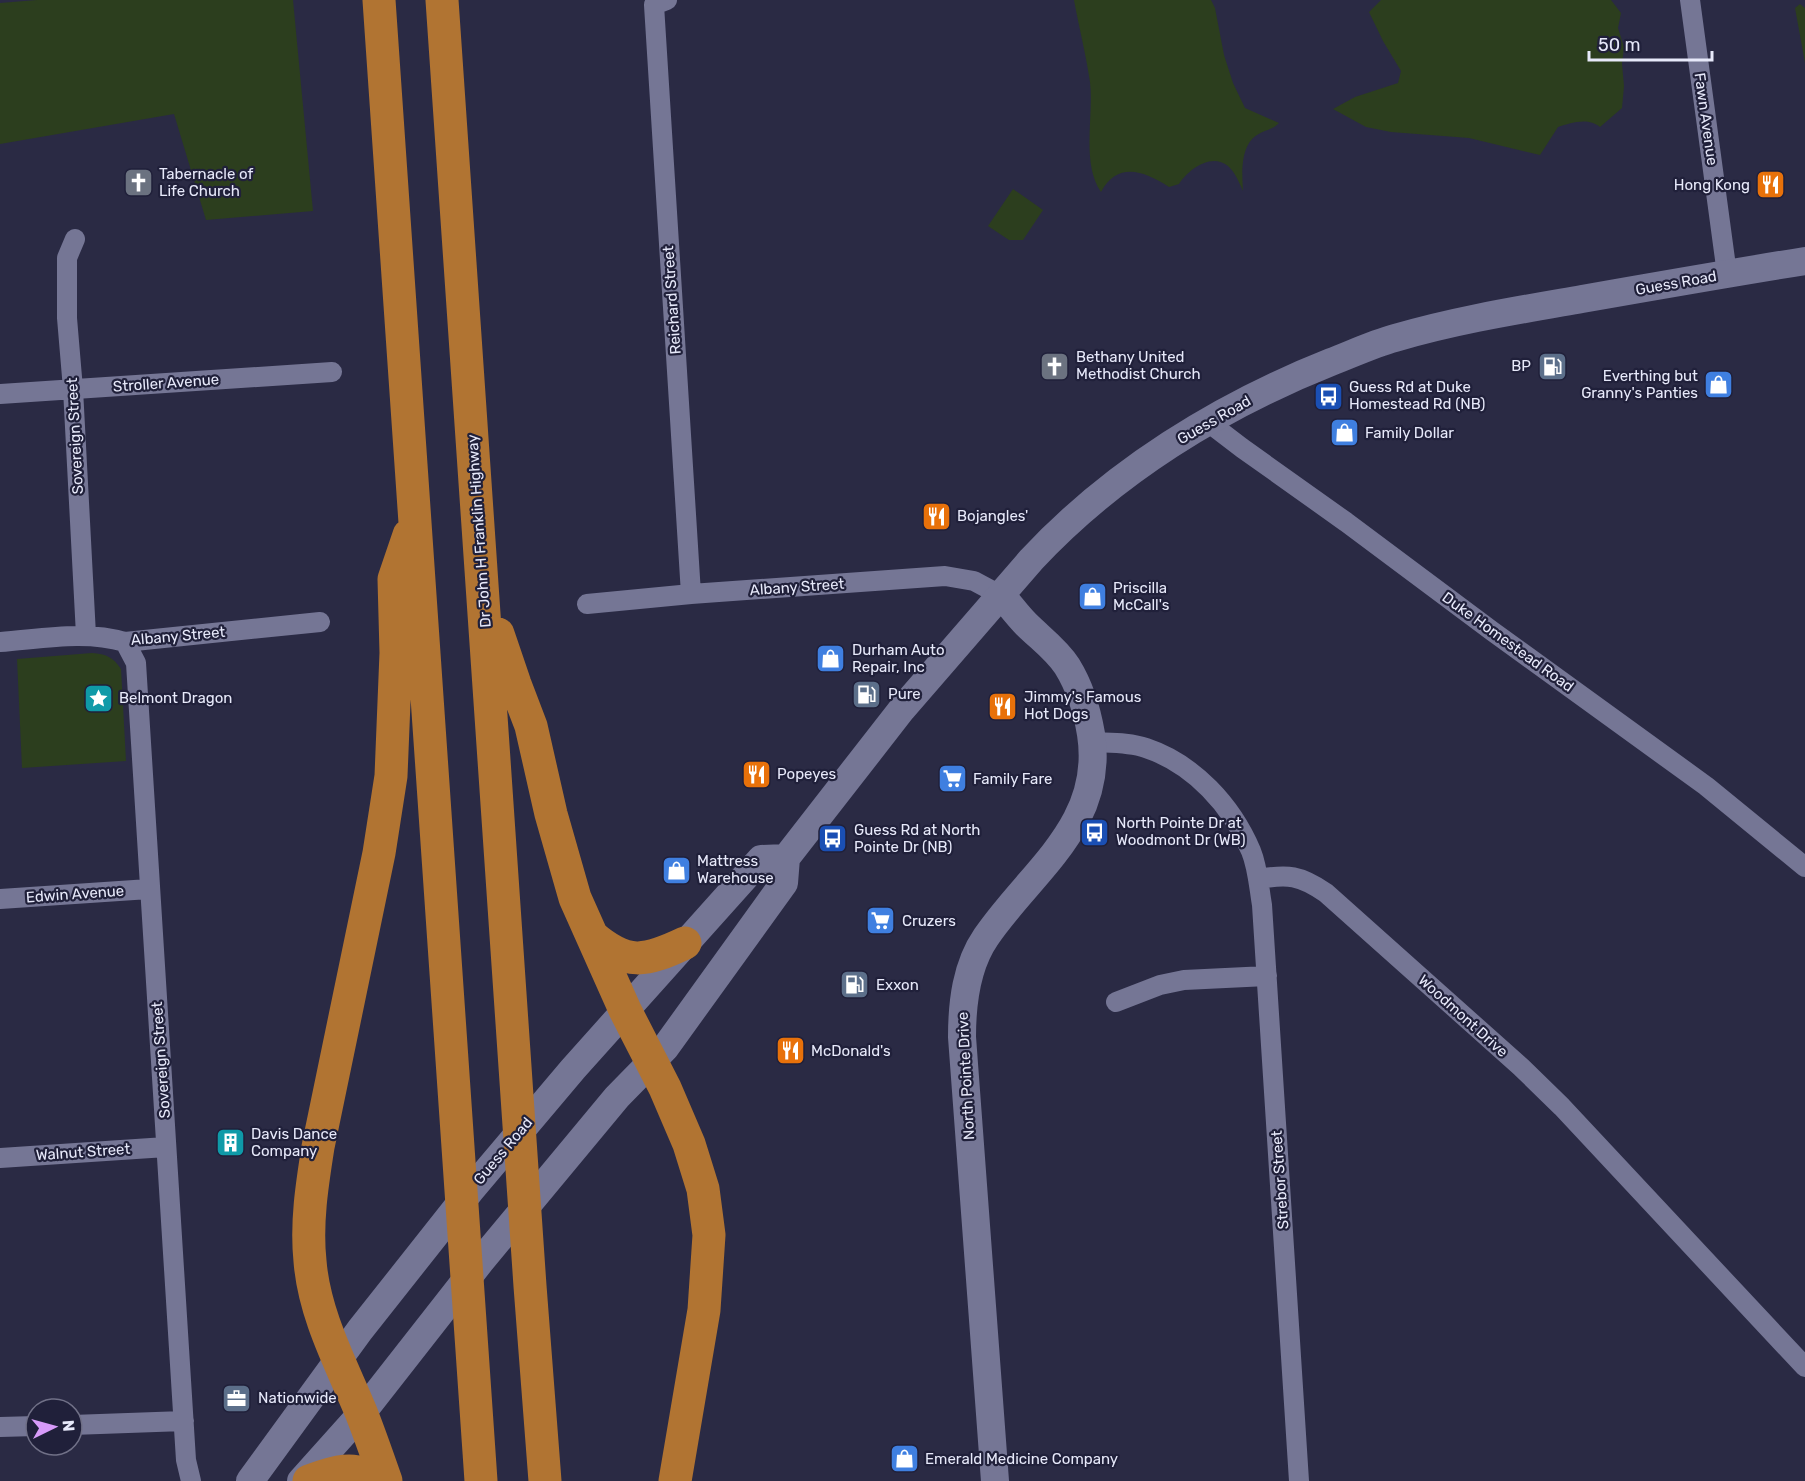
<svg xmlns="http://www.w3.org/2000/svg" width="1805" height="1481" font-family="Rubik,sans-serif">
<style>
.green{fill:#2c3e1e}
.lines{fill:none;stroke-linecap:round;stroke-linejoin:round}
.street{stroke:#757695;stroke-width:20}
.secondary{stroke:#757695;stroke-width:28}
.highway{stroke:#b17432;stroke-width:33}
.labels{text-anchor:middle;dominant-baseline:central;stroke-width:4.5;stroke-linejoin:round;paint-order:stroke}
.street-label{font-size:15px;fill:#e7e9fa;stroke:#20203a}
.poi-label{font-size:15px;fill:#e7e9fa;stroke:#20203a;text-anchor:start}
</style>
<rect width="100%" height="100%" fill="#2a2a44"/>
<path class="green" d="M 37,0 L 293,0 L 313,211 L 206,220 L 174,114 L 0,144 L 0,3 Z
M 1074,0 L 1211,0 L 1215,8 L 1224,55 L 1233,83 L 1245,108 L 1279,123 C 1272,130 1265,130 1257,135 C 1240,146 1242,173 1243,191 C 1239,182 1235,172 1228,166 C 1211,152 1188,170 1179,184 L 1169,187 C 1144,171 1118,161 1101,192 C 1081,163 1094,116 1090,82 C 1086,55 1079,27 1074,0 Z
M 1381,0 L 1611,0 L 1621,13 L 1618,28 L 1624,47 L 1622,64 L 1624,86 L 1622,108 L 1600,127 C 1588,117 1571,123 1558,127 L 1540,155 L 1469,138 L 1391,132 L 1366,127 L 1333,109 L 1355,97 L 1398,83 L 1401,71 L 1383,41 L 1369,12 Z
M 1800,4 L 1805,8 L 1805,63 L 1795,8 Z
M 1013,189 L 1043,210 L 1023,240 L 1009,240 L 988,226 Z
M 92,653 C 106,654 113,657 121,669 L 126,761 L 22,768 L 17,659 Z"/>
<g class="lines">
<path class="street" d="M 667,0 L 654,5 L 691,594
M 1690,0 L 1727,274
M 75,239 L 67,258 L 67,318 L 73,389 L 86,635
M 0,394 L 332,372
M 1208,422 L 1242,448 L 1346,522 L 1492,631 L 1706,786 L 1805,867
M 587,604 L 691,594 L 945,576 L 974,581 L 1002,596
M 0,642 C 41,639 85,630 125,642 L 320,622
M 125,642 L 136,663 L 186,1460 L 191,1481
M 1092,742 C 1110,743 1129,742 1146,748 C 1194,764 1232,806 1251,851 C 1258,868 1259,888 1262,905 L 1299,1481
M 1258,879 C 1288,874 1300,875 1326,893 L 1521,1067 L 1562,1107 L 1805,1367
M 0,899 L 149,889
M 1116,1002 L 1160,985 L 1184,980 L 1267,976
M 0,1158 L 166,1147
M 72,1425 L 184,1421
M 0,1427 L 36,1426"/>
<path class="secondary" d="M 250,1481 L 360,1330 L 470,1191 L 573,1069 L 761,859 L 786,858
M 301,1481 L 361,1414 L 480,1262 L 617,1097 L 665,1048 L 784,883 L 786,858 L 902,709 L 1031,560 C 1113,472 1220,406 1331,362 C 1352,354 1373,344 1395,338 C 1456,320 1519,310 1582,299 C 1656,286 1730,273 1805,261
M 995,1481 L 962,1037 C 962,1003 966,966 986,937 C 1031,871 1105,825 1091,734 C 1087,710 1080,687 1067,666 C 1056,649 1040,638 1026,624 C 1017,615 1010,605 1002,596"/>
<path class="highway" d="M 379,0 L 481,1481
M 442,0 L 530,1286 L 545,1481
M 498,634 L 515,684 L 531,726 L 551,814 L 575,898 L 625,1010 L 665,1088 L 689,1144 L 703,1189 L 709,1235 L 704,1310 L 675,1481
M 592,936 C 627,966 645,962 685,943
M 309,1481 C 331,1473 356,1463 375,1481
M 386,1481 C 378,1458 370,1435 361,1412 C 341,1364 314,1314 310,1261 C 306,1223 312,1185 318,1147 L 379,853 L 391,776 L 396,653 L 394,579 L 409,535"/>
</g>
<defs>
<symbol id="church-square" viewBox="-11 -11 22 22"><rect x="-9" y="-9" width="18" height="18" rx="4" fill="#6b7280" stroke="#20203a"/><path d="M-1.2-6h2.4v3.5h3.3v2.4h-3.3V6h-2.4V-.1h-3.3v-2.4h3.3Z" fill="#fff"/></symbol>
<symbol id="restaurant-square" viewBox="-11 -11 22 22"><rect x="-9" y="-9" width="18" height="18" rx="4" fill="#e8710a" stroke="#20203a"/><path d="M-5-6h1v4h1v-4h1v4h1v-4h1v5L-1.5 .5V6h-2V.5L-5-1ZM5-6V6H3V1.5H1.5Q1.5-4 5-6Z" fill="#fff"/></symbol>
<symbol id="fuel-square" viewBox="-11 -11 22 22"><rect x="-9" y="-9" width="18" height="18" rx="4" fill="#5c6f8a" stroke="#20203a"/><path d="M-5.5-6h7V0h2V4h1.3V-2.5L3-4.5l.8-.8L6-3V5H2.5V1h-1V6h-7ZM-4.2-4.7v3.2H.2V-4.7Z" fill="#fff"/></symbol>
<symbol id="shop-square" viewBox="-11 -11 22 22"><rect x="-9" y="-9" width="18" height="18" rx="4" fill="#3f7fe0" stroke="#20203a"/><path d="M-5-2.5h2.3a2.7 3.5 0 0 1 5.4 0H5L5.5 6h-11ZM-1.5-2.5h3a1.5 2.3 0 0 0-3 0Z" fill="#fff"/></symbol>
<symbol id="bus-square" viewBox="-11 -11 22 22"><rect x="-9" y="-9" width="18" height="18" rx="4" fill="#1a4fb4" stroke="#20203a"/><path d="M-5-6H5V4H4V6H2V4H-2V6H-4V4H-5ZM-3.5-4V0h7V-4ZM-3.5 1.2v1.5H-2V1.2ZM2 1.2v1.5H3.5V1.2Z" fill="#fff"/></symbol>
<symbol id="sight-square" viewBox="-11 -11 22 22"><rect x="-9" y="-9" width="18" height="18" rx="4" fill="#0f9aa8" stroke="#20203a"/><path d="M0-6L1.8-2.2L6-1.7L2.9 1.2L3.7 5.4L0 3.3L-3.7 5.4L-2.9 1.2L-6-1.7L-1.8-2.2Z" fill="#fff"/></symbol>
<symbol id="supermarket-square" viewBox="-11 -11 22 22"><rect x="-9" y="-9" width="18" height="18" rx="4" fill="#3f7fe0" stroke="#20203a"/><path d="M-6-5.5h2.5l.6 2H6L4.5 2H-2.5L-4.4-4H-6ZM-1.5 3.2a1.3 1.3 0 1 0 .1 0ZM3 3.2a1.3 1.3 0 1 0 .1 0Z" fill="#fff"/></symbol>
<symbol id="building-square" viewBox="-11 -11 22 22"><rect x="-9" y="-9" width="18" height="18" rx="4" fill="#0f9aa8" stroke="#20203a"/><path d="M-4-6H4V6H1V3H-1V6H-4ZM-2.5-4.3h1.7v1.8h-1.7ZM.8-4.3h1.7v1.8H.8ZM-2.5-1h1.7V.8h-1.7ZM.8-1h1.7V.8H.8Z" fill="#fff"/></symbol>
<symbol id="office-square" viewBox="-11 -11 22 22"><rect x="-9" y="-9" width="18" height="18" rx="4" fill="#5c6f8a" stroke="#20203a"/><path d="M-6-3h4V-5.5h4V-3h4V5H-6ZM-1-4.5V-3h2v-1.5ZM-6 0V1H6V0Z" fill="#fff"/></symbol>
</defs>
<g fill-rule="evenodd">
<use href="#church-square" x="122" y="166" width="33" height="33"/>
<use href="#restaurant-square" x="1754" y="168" width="33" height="33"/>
<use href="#church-square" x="1038" y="350" width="33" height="33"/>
<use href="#fuel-square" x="1536" y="350" width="33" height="33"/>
<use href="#shop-square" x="1702" y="368" width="33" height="33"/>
<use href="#bus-square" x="1312" y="380" width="33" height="33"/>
<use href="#shop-square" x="1328" y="416" width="33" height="33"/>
<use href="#restaurant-square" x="920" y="500" width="33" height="33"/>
<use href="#shop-square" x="1076" y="580" width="33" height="33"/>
<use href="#shop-square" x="814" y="642" width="33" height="33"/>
<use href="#fuel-square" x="850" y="678" width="33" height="33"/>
<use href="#sight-square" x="82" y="682" width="33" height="33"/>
<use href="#restaurant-square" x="986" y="690" width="33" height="33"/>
<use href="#restaurant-square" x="740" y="758" width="33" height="33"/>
<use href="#supermarket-square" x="936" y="762" width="33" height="33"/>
<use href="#bus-square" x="1078" y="816" width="33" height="33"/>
<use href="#bus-square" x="816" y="822" width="33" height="33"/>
<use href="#shop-square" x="660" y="854" width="33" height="33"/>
<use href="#supermarket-square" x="864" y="904" width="33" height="33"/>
<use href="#fuel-square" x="838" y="968" width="33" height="33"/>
<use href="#restaurant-square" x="774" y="1034" width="33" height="33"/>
<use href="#building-square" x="214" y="1126" width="33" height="33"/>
<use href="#office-square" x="220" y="1382" width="33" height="33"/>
<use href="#shop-square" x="888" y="1442" width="33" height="33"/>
</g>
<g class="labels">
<g class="street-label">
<text transform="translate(1706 119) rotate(82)">Fawn Avenue</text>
<text transform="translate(1676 283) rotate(-10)">Guess Road</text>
<text transform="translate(672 300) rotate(-94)">Reichard Street</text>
<text transform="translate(166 383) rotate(-4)">Stroller Avenue</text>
<text transform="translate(1214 420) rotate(-30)">Guess Road</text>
<text transform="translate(75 436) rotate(-93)">Sovereign Street</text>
<text transform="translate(479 531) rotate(-94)">Dr John H Franklin Highway</text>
<text transform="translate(797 587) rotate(-4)">Albany Street</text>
<text transform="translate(178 636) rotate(-5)">Albany Street</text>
<text transform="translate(1508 642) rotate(36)">Duke Homestead Road</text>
<text transform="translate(75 894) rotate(-4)">Edwin Avenue</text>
<text transform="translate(1463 1016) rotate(42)">Woodmont Drive</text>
<text transform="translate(161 1060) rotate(-94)">Sovereign Street</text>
<text transform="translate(966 1076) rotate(-93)">North Pointe Drive</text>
<text transform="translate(503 1151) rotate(-50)">Guess Road</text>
<text transform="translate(83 1152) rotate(-4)">Walnut Street</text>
<text transform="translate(1280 1180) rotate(-94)">Strebor Street</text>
</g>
<g class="poi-label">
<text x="159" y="174">Tabernacle of<tspan x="159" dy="17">Life Church</tspan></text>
<text x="1750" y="185" text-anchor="end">Hong Kong</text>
<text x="1076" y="357">Bethany United<tspan x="1076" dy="17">Methodist Church</tspan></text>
<text x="1531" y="366" text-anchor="end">BP</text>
<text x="1698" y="376" text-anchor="end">Everthing but<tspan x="1698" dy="17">Granny's Panties</tspan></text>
<text x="1349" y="387">Guess Rd at Duke<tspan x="1349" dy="17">Homestead Rd (NB)</tspan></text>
<text x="1365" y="433">Family Dollar</text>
<text x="957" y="516">Bojangles'</text>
<text x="1113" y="588">Priscilla<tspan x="1113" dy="17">McCall's</tspan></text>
<text x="852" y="650">Durham Auto<tspan x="852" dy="17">Repair, Inc</tspan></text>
<text x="888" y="694">Pure</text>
<text x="1024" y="697">Jimmy's Famous<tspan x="1024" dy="17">Hot Dogs</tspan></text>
<text x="119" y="698">Belmont Dragon</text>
<text x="777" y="774">Popeyes</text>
<text x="973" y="779">Family Fare</text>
<text x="1116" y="823">North Pointe Dr at<tspan x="1116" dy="17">Woodmont Dr (WB)</tspan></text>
<text x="854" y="830">Guess Rd at North<tspan x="854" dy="17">Pointe Dr (NB)</tspan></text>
<text x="697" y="861">Mattress<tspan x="697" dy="17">Warehouse</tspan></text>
<text x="902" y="921">Cruzers</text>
<text x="876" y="985">Exxon</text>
<text x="811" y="1051">McDonald's</text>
<text x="251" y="1134">Davis Dance<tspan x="251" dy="17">Company</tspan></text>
<text x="258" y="1398">Nationwide</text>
<text x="925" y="1459">Emerald Medicine Company</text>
</g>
</g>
<g transform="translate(54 1427) rotate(85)"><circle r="28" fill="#20203a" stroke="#707087" stroke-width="1.5"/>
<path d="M0-4.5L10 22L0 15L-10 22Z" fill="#d79bf9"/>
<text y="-9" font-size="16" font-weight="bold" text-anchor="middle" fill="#e7e9fa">N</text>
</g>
<path d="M1589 51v9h123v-9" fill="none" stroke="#e7e9fa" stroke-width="3"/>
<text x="1598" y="51" font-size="18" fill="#e7e9fa" stroke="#20203a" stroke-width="4.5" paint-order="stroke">50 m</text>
</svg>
